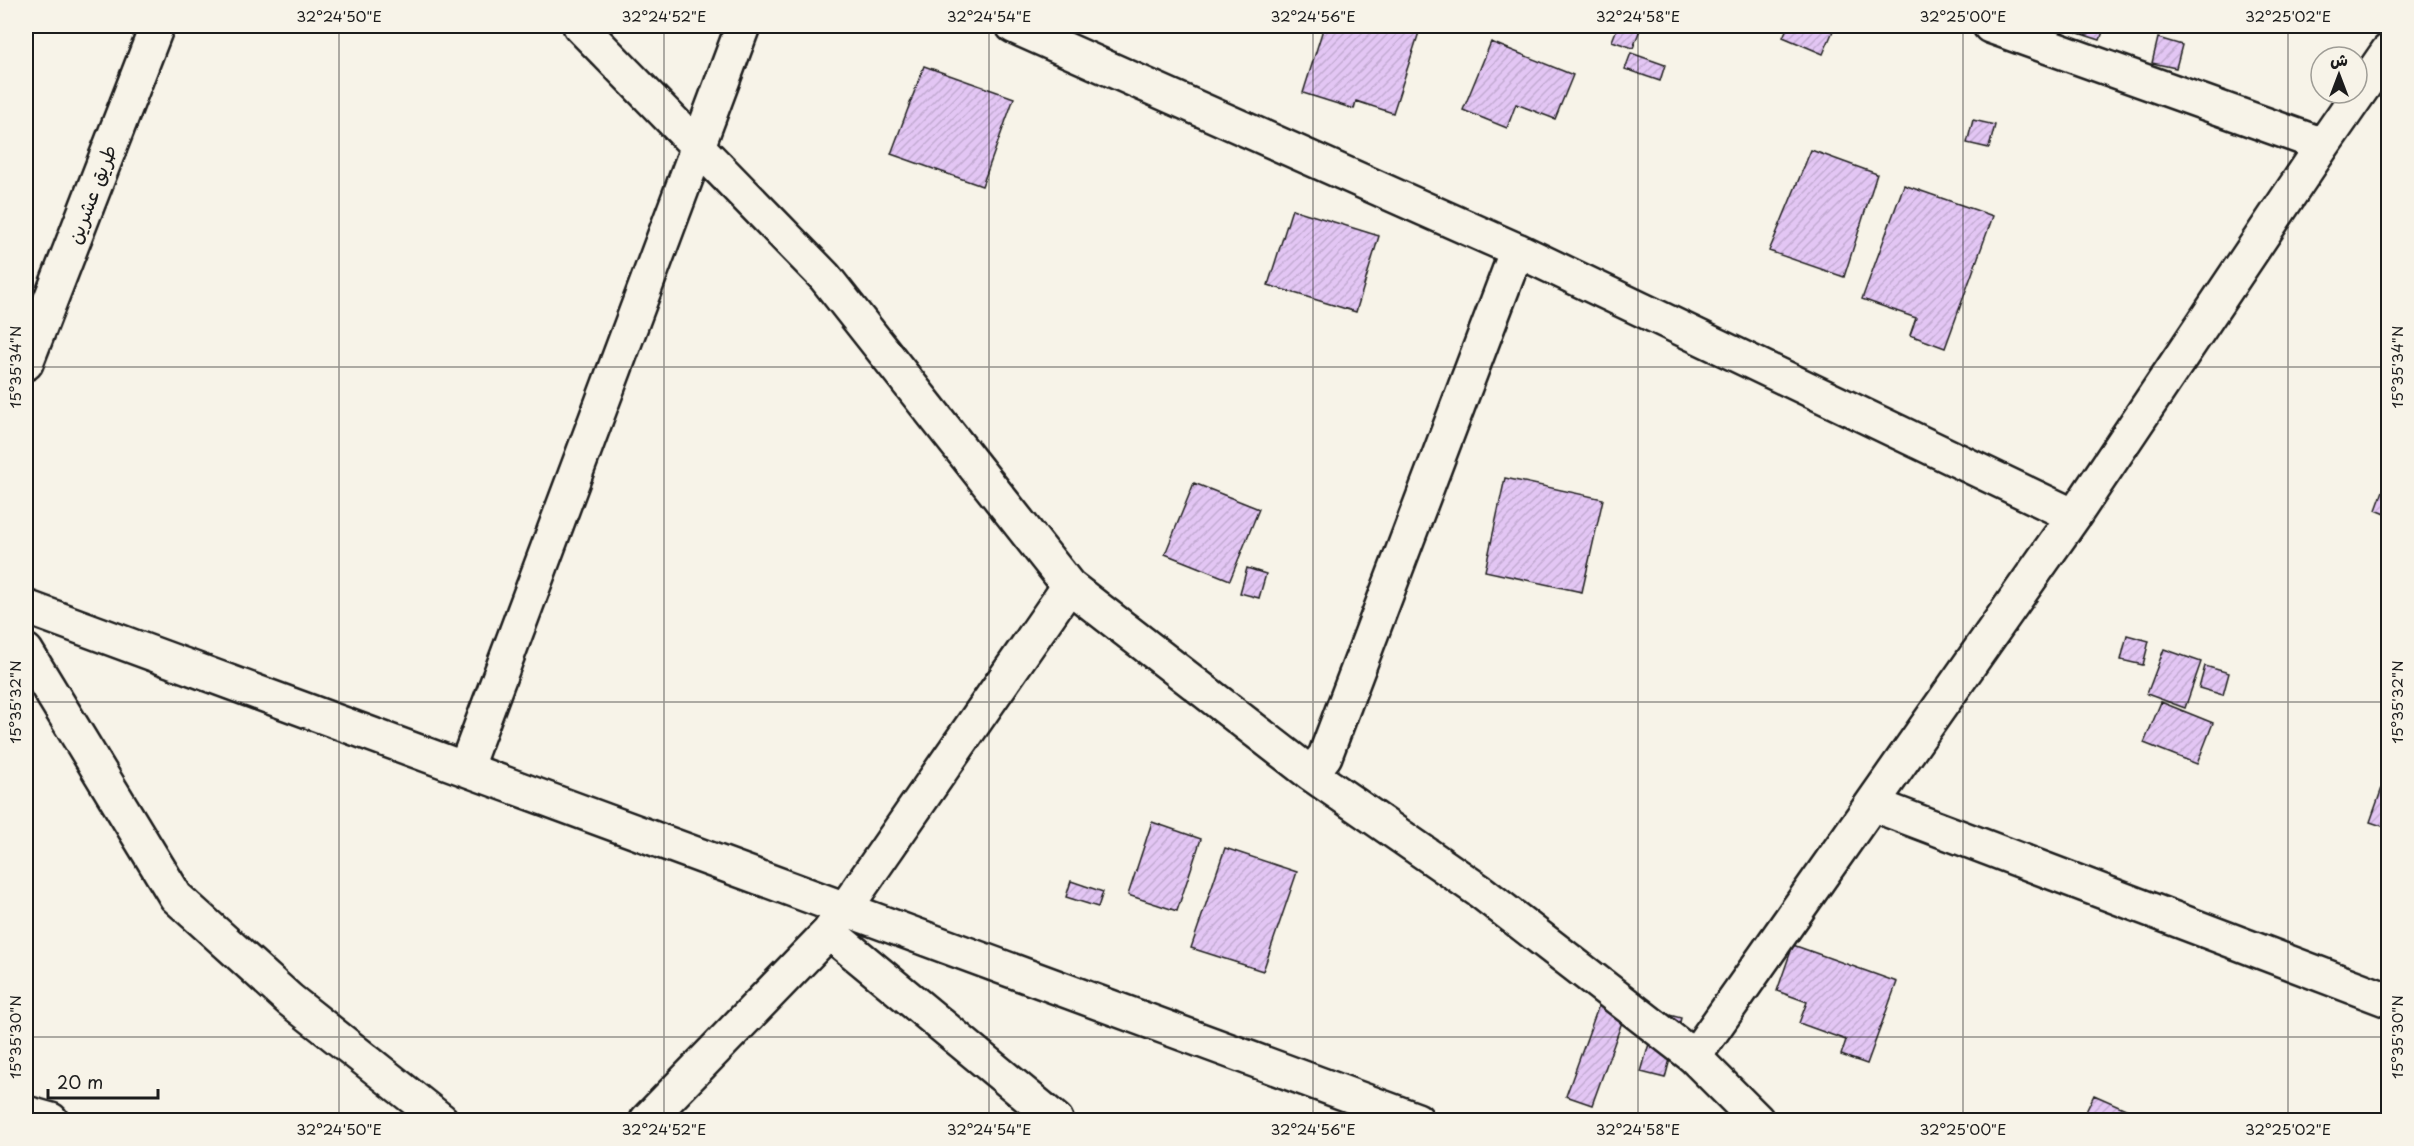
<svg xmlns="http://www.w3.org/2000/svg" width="2414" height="1146" font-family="'Playpen Sans','Playpen Sans Arabic',sans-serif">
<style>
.building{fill:url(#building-hatch);stroke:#1c1c1c;stroke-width:1.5}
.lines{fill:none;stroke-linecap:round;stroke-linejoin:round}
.minor-casing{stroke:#1c1c1c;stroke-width:38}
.primary-casing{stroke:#1c1c1c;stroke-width:38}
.minor{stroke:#f7f3e8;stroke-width:33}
.primary{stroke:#f7f3e8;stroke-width:33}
.ticks{fill:none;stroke:#1c1c1c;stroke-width:1.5;stroke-opacity:0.45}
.labels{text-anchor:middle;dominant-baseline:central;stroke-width:5;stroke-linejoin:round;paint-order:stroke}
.street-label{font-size:20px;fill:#1c1c1c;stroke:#f7f3e8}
.neatline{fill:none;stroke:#1c1c1c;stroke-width:2}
.ticks-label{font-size:15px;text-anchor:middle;fill:#1c1c1c}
</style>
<defs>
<pattern id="building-hatch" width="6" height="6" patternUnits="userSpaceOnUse" patternTransform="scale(1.5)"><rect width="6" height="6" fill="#e3c6f4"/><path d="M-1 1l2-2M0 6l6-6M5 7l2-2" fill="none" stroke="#c2aad1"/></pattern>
</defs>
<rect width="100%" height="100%" fill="#f7f3e8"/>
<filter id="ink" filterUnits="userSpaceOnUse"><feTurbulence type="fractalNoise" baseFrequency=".0167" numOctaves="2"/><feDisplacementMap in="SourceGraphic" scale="12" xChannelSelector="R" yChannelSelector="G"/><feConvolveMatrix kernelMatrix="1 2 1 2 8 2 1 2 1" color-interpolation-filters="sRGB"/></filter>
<g filter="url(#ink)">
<path class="building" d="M 1324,26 L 1421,26 L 1393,113 L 1356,101 L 1354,109 L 1303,93 Z
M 1618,26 L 1641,27 L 1633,48 L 1612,41 Z
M 1788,26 L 1835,26 L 1823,54 L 1783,37 Z
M 2077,26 L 2105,26 L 2100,40 L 2075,32 Z
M 2158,38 L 2182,45 L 2176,68 L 2152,63 Z
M 1491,42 L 1573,75 L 1555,119 L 1516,104 L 1507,128 L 1463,110 Z
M 1631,53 L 1665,65 L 1660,81 L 1625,69 Z
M 924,66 L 1014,98 L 982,186 L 891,154 Z
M 1973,120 L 1995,125 L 1989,148 L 1967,143 Z
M 1811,150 L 1877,174 L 1844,277 L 1769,251 Z
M 1904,185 L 1993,216 L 1945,348 L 1910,335 L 1916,318 L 1862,299 Z
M 1292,209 L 1379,236 L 1356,312 L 1268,285 Z
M 2388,477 L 2388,515 L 2376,510 Z
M 1505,478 L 1603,499 L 1582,592 L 1485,571 Z
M 1194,483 L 1259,509 L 1230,580 L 1165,554 Z
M 1247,568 L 1266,574 L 1259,598 L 1240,593 Z
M 2127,635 L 2149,641 L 2143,665 L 2121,660 Z
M 2164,649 L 2201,662 L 2185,708 L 2147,694 Z
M 2205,666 L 2229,673 L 2223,695 L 2199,688 Z
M 2161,702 L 2213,723 L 2197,764 L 2144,743 Z
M 2388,771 L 2388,828 L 2370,822 Z
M 1152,822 L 1201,839 L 1177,911 L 1128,895 Z
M 1225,848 L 1297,872 L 1263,971 L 1191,948 Z
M 1071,881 L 1103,892 L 1098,907 L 1066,897 Z
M 1793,945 L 1897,982 L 1867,1064 L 1841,1055 L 1846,1040 L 1799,1023 L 1807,1002 L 1777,991 Z
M 1604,991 L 1630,1000 L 1592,1105 L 1566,1096 Z
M 1658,1012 L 1681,1018 L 1665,1078 L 1641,1072 Z
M 2094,1095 L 2142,1116 L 2140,1120 L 2082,1120 Z
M 1034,1103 L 1046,1120 L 1008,1120 Z"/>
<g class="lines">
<defs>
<path id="minor" d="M 580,26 L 825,277 L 1069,586 L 1311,774 L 1481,892 L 1694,1057 L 1757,1120
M 1013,26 L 1517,250 L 2074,516
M 1990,26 L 2323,145
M 26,607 L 1417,1120
M 26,651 L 176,897 L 290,1000 L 441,1120
M 465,769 L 743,26
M 1311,774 L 1325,756 L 1517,250
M 1872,804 L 2388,1000
M 829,932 L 1056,1120
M 1694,1057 L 2074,516 L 2323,145 L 2388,51
M 26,1113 L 51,1120
M 647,1120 L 829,932 L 1069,586"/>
<path id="primary" d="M 26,363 L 157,26"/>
</defs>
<use href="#minor" class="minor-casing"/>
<use href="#primary" class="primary-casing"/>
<use href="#minor" class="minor"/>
<use href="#primary" class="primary"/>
</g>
</g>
<path class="ticks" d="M 339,26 L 339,1120M 664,26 L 664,1120M 989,26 L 989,1120M 1313,26 L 1313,1120M 1638,26 L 1638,1120M 1963,26 L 1963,1120M 2288,26 L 2288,1120M 26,32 L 2388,32M 26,367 L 2388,367M 26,702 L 2388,702M 26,1037 L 2388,1037"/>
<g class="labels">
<g class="street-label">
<text transform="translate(91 194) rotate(-69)">طريق عشرين</text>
</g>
</g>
<rect width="2414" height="1146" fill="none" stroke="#f7f3e8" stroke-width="66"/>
<g transform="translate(2339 75)"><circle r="28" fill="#f7f3e8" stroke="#9f9d96" stroke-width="1.5"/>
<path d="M0-4.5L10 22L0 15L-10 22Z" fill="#1c1c1c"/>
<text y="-9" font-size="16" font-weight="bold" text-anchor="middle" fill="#1c1c1c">ش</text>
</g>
<path d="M48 1089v9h110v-9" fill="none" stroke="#1c1c1c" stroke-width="3"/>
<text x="57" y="1089" font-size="18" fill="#1c1c1c" stroke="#f7f3e8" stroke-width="4.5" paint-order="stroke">20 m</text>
<rect x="33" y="33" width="2348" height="1080" class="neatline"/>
<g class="ticks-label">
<text x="339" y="22">32°24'50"E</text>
<text x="664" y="22">32°24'52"E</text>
<text x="989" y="22">32°24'54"E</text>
<text x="1313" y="22">32°24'56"E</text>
<text x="1638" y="22">32°24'58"E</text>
<text x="1963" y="22">32°25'00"E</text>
<text x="2288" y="22">32°25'02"E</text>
<text transform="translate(16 367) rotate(-90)" y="5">15°35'34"N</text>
<text transform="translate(2398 367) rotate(-90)" y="5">15°35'34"N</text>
<text transform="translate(16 702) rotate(-90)" y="5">15°35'32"N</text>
<text transform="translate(2398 702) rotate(-90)" y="5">15°35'32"N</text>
<text transform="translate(16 1037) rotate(-90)" y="5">15°35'30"N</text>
<text transform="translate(2398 1037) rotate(-90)" y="5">15°35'30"N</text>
<text x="339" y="1135">32°24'50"E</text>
<text x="664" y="1135">32°24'52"E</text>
<text x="989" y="1135">32°24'54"E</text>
<text x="1313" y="1135">32°24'56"E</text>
<text x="1638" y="1135">32°24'58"E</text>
<text x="1963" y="1135">32°25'00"E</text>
<text x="2288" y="1135">32°25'02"E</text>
</g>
</svg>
